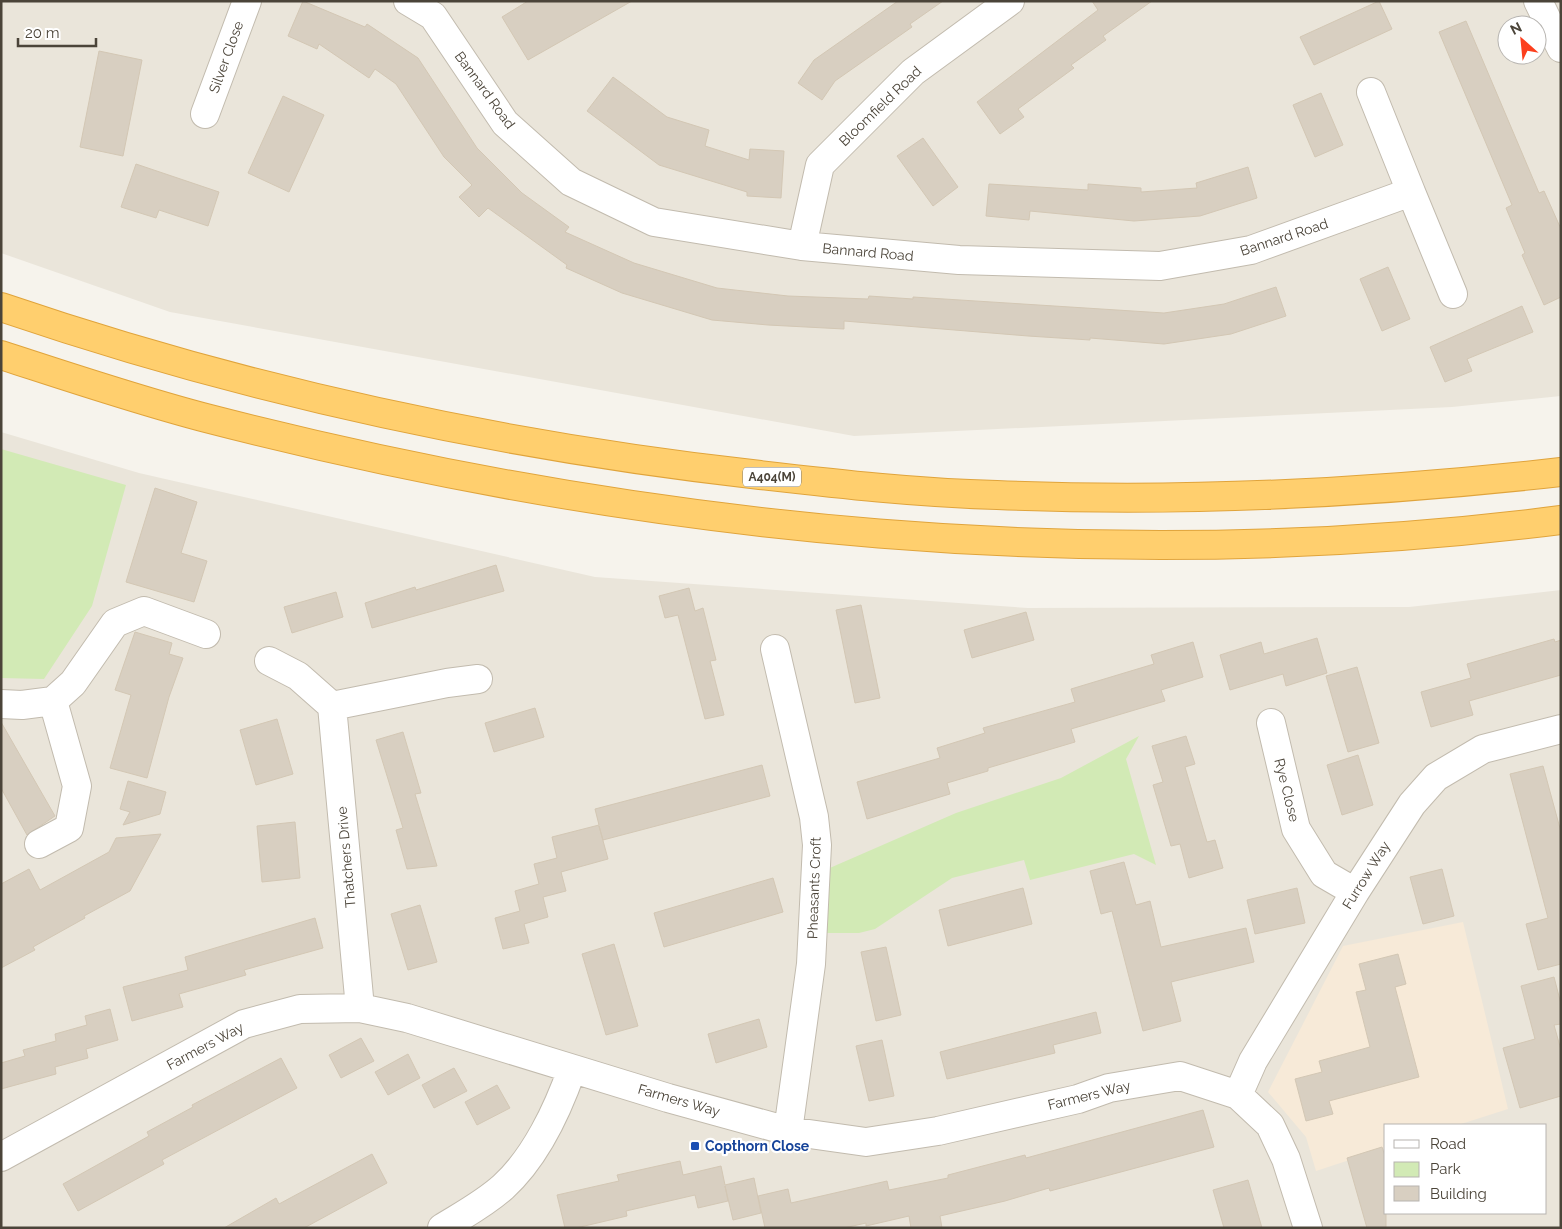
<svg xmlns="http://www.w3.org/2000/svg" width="1562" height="1229" font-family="Raleway,sans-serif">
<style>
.residential{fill:#eae5da;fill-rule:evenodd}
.commercial{fill:#f7ead8}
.green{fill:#d2eab5}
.building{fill:#d8cfc1;stroke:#d3c7b4}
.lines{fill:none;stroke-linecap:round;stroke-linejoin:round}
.minor-casing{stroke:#c2bbae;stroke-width:30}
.highway-casing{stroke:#e0a43c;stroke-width:30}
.minor{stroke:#fff;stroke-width:28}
.highway{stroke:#ffcf6e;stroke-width:28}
.transit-dot{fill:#1a4fb4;stroke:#fff;stroke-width:2}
.labels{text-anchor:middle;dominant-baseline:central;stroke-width:4.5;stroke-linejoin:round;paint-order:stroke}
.shield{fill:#fff;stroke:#817c74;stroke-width:1}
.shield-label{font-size:12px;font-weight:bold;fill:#4b4439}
.street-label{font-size:14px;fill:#4b4439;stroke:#fff}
.transit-label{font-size:14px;font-weight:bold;fill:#164399;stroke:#fff;text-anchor:start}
</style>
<rect width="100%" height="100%" fill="#f6f3ec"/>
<path class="residential" d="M 1,1 L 1561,1 L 1561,396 L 1452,407 L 854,436 L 170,312 L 1,253 ZM 1507,25 L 1537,25 L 1537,55 L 1507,55 Z
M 1,432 L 139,473 L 595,577 L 1028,608 L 1409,607 L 1561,590 L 1561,1228 L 1,1228 ZM 1386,1125 L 1546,1125 L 1546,1213 L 1386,1213 Z"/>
<path class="commercial" d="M 1463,922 L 1508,1109 L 1458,1125 L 1386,1125 L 1386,1148 L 1316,1171 L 1306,1137 L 1268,1092 L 1343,946 Z"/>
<path class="green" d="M 1,449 L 126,485 L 92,606 L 44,679 L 1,678 Z
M 1139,736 L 1126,759 L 1156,865 L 1134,854 L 1030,880 L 1024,860 L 952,878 L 875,929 L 859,933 L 813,933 L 816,874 L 956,813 L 1061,778 Z"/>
<path class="building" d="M 303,1 L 365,27 L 367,24 L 418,58 L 477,148 L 522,193 L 569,227 L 565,232 L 634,263 L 717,288 L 788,296 L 868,299 L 869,296 L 913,299 L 913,297 L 1164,313 L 1224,304 L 1276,287 L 1286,316 L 1231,334 L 1164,344 L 1090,338 L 1090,340 L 1028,336 L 844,321 L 844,329 L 768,325 L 712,320 L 622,293 L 566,268 L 567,265 L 488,208 L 479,217 L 459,197 L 472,185 L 444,157 L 396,84 L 375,69 L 369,78 L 319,44 L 317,49 L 288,36 Z
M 528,1 L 632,1 L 528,60 L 502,17 Z
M 898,1 L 943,1 L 910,24 L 912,27 L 835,81 L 822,100 L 798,83 L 814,60 Z
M 1092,1 L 1152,1 L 1103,36 L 1106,40 L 1071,65 L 1074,68 L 1018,109 L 1024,117 L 1000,134 L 977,102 L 1098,10 Z
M 1379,1 L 1392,29 L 1314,65 L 1300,37 Z
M 1466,21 L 1539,193 L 1544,191 L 1561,229 L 1561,297 L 1544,305 L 1522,255 L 1525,253 L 1506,208 L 1512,205 L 1439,32 Z
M 99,51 L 142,60 L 123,156 L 80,147 Z
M 613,77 L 667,117 L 709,130 L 705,146 L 749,160 L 750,149 L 784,151 L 781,198 L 747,196 L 747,192 L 659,165 L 587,111 Z
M 1321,93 L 1343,145 L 1315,157 L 1293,105 Z
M 283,96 L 324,115 L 289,192 L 248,173 Z
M 923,138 L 958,187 L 933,206 L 897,156 Z
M 136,164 L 219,192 L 208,226 L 159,210 L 156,218 L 121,207 Z
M 1248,167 L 1257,198 L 1200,216 L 1134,221 L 1030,211 L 1029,220 L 986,216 L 989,184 L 1088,190 L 1088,184 L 1141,188 L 1141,192 L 1197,188 L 1196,183 Z
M 1388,267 L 1410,319 L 1382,331 L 1360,279 Z
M 1522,306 L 1533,332 L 1467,359 L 1472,371 L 1445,382 L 1430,347 Z
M 155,488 L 197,502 L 181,553 L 207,561 L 194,602 L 126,582 Z
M 496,565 L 504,591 L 372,628 L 365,603 L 415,587 L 416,590 Z
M 689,588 L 695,611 L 703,608 L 716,660 L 710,661 L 724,715 L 705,719 L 678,615 L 665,618 L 659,596 Z
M 336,592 L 343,617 L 292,633 L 284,607 Z
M 861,605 L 880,698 L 855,703 L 836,610 Z
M 1026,612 L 1034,640 L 972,658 L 964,630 Z
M 135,632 L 172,643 L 169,654 L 183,658 L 169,697 L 147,778 L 110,768 L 131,695 L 115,690 Z
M 1317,638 L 1327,673 L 1286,686 L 1283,674 L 1230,690 L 1220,655 L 1261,642 L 1264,654 Z
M 1554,639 L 1555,642 L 1561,640 L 1561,675 L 1469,701 L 1473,715 L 1431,727 L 1421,692 L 1471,678 L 1467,664 Z
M 1193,642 L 1203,677 L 1161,690 L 1165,701 L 1071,729 L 1075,742 L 988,768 L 988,771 L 947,783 L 950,794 L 867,819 L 857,782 L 940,758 L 937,748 L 985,733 L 983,728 L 1075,702 L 1071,689 L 1154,664 L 1151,655 Z
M 1357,667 L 1379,743 L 1348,752 L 1326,676 Z
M 535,708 L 544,737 L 494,752 L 485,723 Z
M 277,719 L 293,774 L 256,785 L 240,730 Z
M 1,722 L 55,816 L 27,835 L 1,788 Z
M 403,732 L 421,793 L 415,794 L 437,866 L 407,869 L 396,830 L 403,828 L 376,740 Z
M 1186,736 L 1195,764 L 1185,767 L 1207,842 L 1215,840 L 1223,868 L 1189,878 L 1180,844 L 1171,846 L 1153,785 L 1163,782 L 1152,746 Z
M 1358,755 L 1373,805 L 1342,815 L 1327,765 Z
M 762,765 L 770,796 L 603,840 L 599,826 L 608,859 L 561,872 L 566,891 L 543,897 L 548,917 L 524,924 L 529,943 L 503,949 L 495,918 L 520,911 L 515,891 L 539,884 L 534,864 L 557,858 L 552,837 L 599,825 L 595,809 Z
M 1543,766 L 1561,832 L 1561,964 L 1538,970 L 1526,924 L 1548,918 L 1510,774 Z
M 128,781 L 166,792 L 160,814 L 123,825 L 130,812 L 120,809 Z
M 295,822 L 300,878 L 262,882 L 257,826 Z
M 161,834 L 130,891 L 84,916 L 85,918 L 33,947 L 35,950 L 1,968 L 1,884 L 29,869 L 40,890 L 109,852 L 116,838 Z
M 1124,862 L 1136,905 L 1150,901 L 1161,947 L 1246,928 L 1254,962 L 1171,982 L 1181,1021 L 1143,1031 L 1112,911 L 1101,914 L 1090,871 Z
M 1442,869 L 1454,916 L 1423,924 L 1410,877 Z
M 773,878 L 783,912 L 664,947 L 654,913 Z
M 1023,888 L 1032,924 L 948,946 L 939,910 Z
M 1297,888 L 1305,923 L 1255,934 L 1247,900 Z
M 420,905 L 437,962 L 408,970 L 391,914 Z
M 315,918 L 323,948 L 244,970 L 246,975 L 179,994 L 183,1007 L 132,1021 L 123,987 L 188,970 L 185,957 Z
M 614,944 L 638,1026 L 606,1035 L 582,954 Z
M 886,947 L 901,1015 L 876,1021 L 861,952 Z
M 1398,954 L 1406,984 L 1395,987 L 1419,1077 L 1329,1101 L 1333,1114 L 1306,1121 L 1295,1079 L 1322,1072 L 1319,1061 L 1370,1047 L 1356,992 L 1366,990 L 1359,964 Z
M 1554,977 L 1561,1004 L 1561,1024 L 1554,1025 L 1561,1050 L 1561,1096 L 1520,1108 L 1503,1048 L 1535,1039 L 1521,986 Z
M 110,1009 L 118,1040 L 86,1049 L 88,1058 L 55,1067 L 56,1074 L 1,1089 L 1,1063 L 25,1056 L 23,1050 L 56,1041 L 55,1034 L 87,1025 L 85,1016 Z
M 1096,1012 L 1101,1033 L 1053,1045 L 1055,1053 L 947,1079 L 940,1052 Z
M 759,1019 L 767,1047 L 716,1063 L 708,1034 Z
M 361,1038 L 374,1061 L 341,1078 L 329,1055 Z
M 882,1040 L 894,1096 L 869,1101 L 856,1046 Z
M 408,1054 L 420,1078 L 388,1095 L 375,1072 Z
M 281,1058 L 297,1088 L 162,1160 L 164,1164 L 78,1211 L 63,1184 L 149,1136 L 147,1132 L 193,1107 L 192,1105 Z
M 454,1068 L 467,1091 L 434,1108 L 422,1085 Z
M 497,1085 L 510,1108 L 477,1125 L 465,1102 Z
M 1203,1110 L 1214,1147 L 1050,1191 L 1049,1188 L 1005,1201 L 940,1216 L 942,1228 L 911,1228 L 909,1216 L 866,1226 L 866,1223 L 844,1228 L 765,1228 L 758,1196 L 788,1189 L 791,1203 L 887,1181 L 889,1190 L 948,1178 L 948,1175 L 1025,1155 L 1026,1158 Z
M 1382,1147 L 1386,1159 L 1386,1228 L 1367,1228 L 1347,1158 Z
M 372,1154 L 387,1183 L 304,1228 L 224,1228 L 276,1198 L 279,1204 Z
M 680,1161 L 683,1175 L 721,1166 L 725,1185 L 754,1178 L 761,1213 L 733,1220 L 725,1186 L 728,1201 L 698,1208 L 695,1195 L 626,1211 L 627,1216 L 576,1228 L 565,1228 L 557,1195 L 619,1181 L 617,1175 Z
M 1248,1180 L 1262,1228 L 1224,1228 L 1213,1190 Z"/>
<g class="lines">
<defs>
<path id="minor" d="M 408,1 L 433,16 L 505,123 L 571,182 L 654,222 L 802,246 L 959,260 L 1160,266 L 1251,250 L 1411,192 L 1371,92
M 1538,1 L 1561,48
M 205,114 L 247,1
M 1411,192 L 1453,294
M 802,246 L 820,165 L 913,72 L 1010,1
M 775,649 L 814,817 L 817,845 L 811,964 L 788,1131
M 269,661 L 298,676 L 332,706 L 447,683 L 478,679
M 1,704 L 22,705 L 53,701 L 73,683 L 115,623 L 144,611 L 206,634
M 332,706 L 360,1008
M 1271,723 L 1296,829 L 1324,874 L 1355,892
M 39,844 L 69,828 L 77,786 L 53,701
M 1238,1095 L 1253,1061 L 1355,892 L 1412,804 L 1436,777 L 1483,749 L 1561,729
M 1,1157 L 244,1024 L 300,1009 L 360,1008 L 407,1018 L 668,1098 L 788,1131 L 866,1142 L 938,1131 L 1078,1099 L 1109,1088 L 1180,1076 L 1238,1095 L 1270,1125 L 1286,1159 L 1308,1228
M 442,1228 C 463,1215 484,1204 503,1187 C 535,1158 558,1109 572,1069"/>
<path id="highway" d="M 1,307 C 247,391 502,446 760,475 C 839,484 918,493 997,495 C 1186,503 1374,493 1561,472
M 1,355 C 69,377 137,400 206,418 C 647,532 1108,578 1561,520"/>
</defs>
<use href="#minor" class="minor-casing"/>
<use href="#highway" class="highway-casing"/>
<use href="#minor" class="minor"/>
<use href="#highway" class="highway"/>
</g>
<rect class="transit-dot" x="690" y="1141" width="10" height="10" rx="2.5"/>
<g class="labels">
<rect class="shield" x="743" y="467.5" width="58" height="19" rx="4"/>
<g class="shield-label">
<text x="772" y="477">A404(M)</text>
</g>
<g class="street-label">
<text transform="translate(226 57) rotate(-70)">Silver Close</text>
<text transform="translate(485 90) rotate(54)">Bannard Road</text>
<text transform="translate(880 106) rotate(-44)">Bloomfield Road</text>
<text transform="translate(1284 237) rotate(-18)">Bannard Road</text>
<text transform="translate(868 252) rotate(5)">Bannard Road</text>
<text transform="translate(1287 790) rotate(76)">Rye Close</text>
<text transform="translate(346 857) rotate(-95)">Thatchers Drive</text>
<text transform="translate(1366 875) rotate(-58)">Furrow Way</text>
<text transform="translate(814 888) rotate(-88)">Pheasants Croft</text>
<text transform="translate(205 1046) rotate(-28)">Farmers Way</text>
<text transform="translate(1089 1095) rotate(-14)">Farmers Way</text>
<text transform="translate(679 1100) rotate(16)">Farmers Way</text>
</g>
<g class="transit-label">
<text x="705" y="1146">Copthorn Close</text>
</g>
</g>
<rect width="1562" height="1229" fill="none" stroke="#4b4439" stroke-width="5"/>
<rect x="1384" y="1124" width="162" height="90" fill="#ffffff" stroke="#b7b4b0"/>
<rect x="1394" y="1140" width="25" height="8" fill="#ffffff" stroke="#b7b4b0"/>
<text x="1430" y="1149" font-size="15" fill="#4b4439">Road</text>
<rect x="1394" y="1162" width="25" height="15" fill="#d2eab5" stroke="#b7b4b0"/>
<text x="1430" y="1174" font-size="15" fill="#4b4439">Park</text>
<rect x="1394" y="1186" width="25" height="15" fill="#d8cfc1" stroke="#b7b4b0"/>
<text x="1430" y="1199" font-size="15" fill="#4b4439">Building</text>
<g transform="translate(1522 40) rotate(333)"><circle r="24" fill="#ffffff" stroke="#b7b4b0"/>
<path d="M0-4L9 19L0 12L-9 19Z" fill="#fc3f1d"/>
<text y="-8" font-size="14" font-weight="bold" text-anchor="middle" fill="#4b4439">N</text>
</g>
<path d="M18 38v8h78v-8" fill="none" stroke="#4b4439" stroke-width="2.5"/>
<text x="25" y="38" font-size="15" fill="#4b4439" stroke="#ffffff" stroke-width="4" paint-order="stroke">20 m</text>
</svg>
